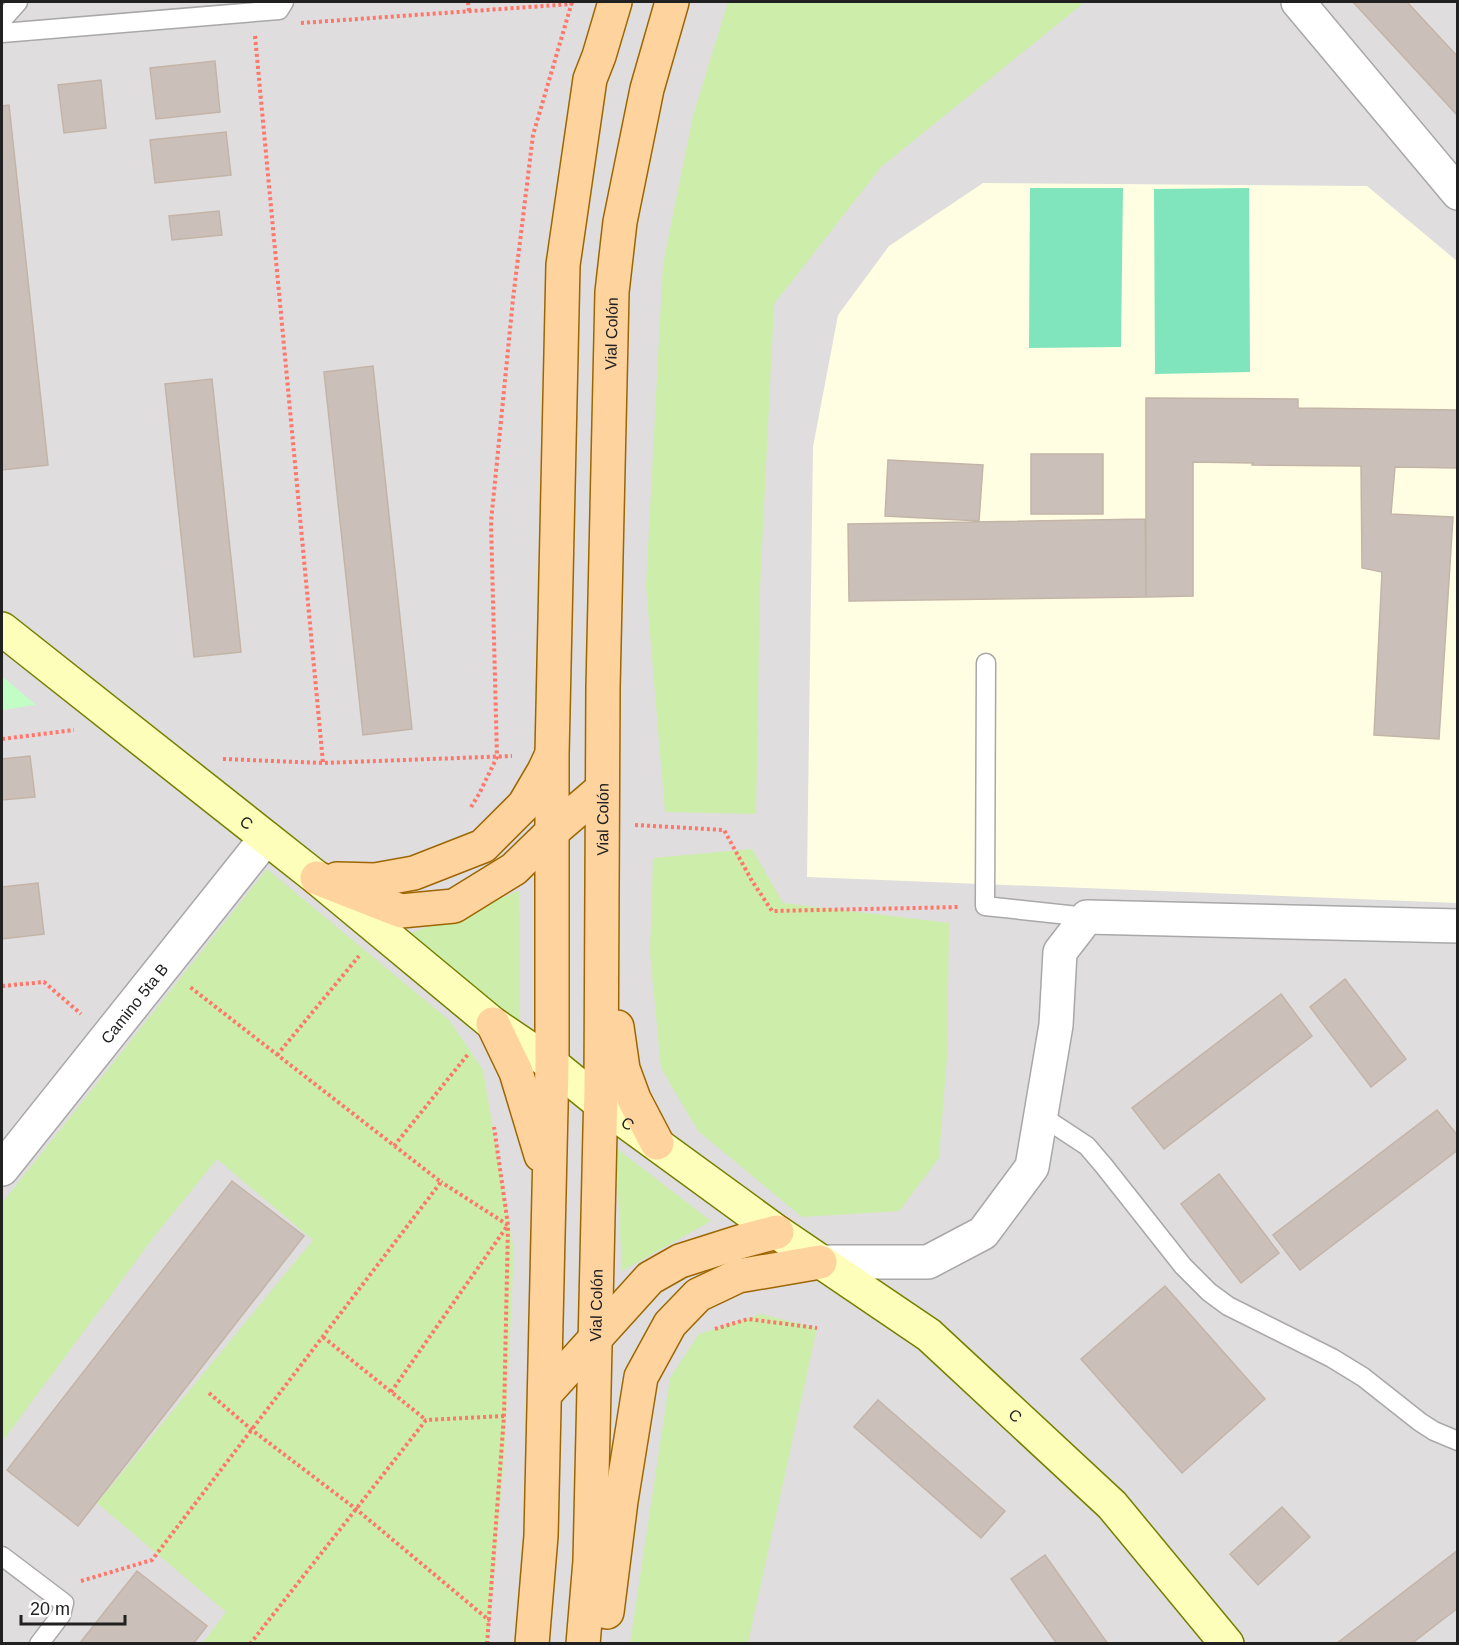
<svg xmlns="http://www.w3.org/2000/svg" width="1459" height="1645" font-family="Helvetica,sans-serif">
<style>
.residential{fill:#dfdddd}
.education{fill:#fffee2}
.grass{fill:#cdeeaa}
.park{fill:#c2fdc6}
.pitch{fill:#80e5bc}
.building{fill:#cac0b9;stroke:#c4b4a8;stroke-width:1.5}
.lines{fill:none;stroke-linecap:round;stroke-linejoin:round}
.lane-casing{stroke:#a8a8a8;stroke-width:21}
.street-casing{stroke:#a8a8a8;stroke-width:36}
.secondary-casing{stroke:#747f00;stroke-width:36}
.primary-casing{stroke:#9d6600;stroke-width:36}
.path{stroke:#ff766a;stroke-width:4;stroke-dasharray:3 3;stroke-linecap:butt}
.lane{stroke:#fff;stroke-width:18}
.street{stroke:#fff;stroke-width:33}
.secondary{stroke:#fcfeb9;stroke-width:33}
.primary{stroke:#ffd39e;stroke-width:33}
.labels{text-anchor:middle;dominant-baseline:central;stroke-width:6;stroke-linejoin:round;paint-order:stroke}
.street-label{font-size:16px;fill:#212121;stroke:#fff}
</style>
<rect width="100%" height="100%" fill="#f2eee7"/>
<path class="residential" d="M 2,2 L 1457,2 L 1457,1643 L 2,1643 Z"/>
<path class="education" d="M 983,183 L 1367,186 L 1457,261 L 1457,903 L 807,877 L 813,447 L 838,315 L 889,246 Z"/>
<path class="grass" d="M 728,2 L 1085,2 L 881,167 L 774,304 L 760,588 L 756,814 L 665,812 L 646,586 L 663,264 L 693,116 Z
M 752,849 L 783,903 L 949,923 L 947,1057 L 939,1158 L 899,1211 L 802,1217 L 698,1131 L 661,1068 L 650,953 L 653,858 Z
M 267,869 L 450,1021 L 483,1070 L 514,1251 L 504,1462 L 488,1643 L 203,1643 L 226,1612 L 97,1503 L 313,1240 L 217,1159 L 156,1234 L 2,1442 L 2,1203 Z
M 519,891 L 520,1023 L 406,935 Z
M 616,1148 L 711,1221 L 622,1271 Z
M 761,1314 L 817,1328 L 748,1643 L 630,1643 L 670,1378 L 699,1334 Z"/>
<path class="park" d="M 2,676 L 36,705 L 2,710 Z"/>
<path class="pitch" d="M 1030,188 L 1123,188 L 1121,347 L 1029,348 Z
M 1249,188 L 1250,372 L 1155,374 L 1154,189 Z"/>
<path class="building" d="M 1353,2 L 1407,2 L 1458,57 L 1458,116 Z
M 215,61 L 220,112 L 156,119 L 150,68 Z
M 101,80 L 106,128 L 64,133 L 58,85 Z
M 9,105 L 48,465 L 2,470 L 2,106 Z
M 226,132 L 231,175 L 155,183 L 150,140 Z
M 219,211 L 222,235 L 172,240 L 169,216 Z
M 373,366 L 412,729 L 363,735 L 324,372 Z
M 212,379 L 241,652 L 194,657 L 165,384 Z
M 1146,398 L 1298,399 L 1298,408 L 1458,410 L 1458,468 L 1395,467 L 1391,514 L 1453,517 L 1439,739 L 1374,735 L 1382,572 L 1362,568 L 1361,466 L 1252,465 L 1253,463 L 1193,462 L 1193,596 L 1146,597 Z
M 1031,454 L 1103,454 L 1103,514 L 1031,514 Z
M 888,460 L 983,465 L 979,521 L 885,516 Z
M 1145,519 L 1146,597 L 849,601 L 848,524 Z
M 30,756 L 35,797 L 2,800 L 2,759 Z
M 38,883 L 44,934 L 2,939 L 2,887 Z
M 1345,979 L 1406,1059 L 1371,1087 L 1310,1007 Z
M 1281,994 L 1312,1036 L 1164,1149 L 1132,1108 Z
M 1437,1110 L 1458,1136 L 1458,1150 L 1300,1270 L 1273,1235 Z
M 1219,1174 L 1279,1253 L 1241,1283 L 1181,1204 Z
M 232,1181 L 304,1236 L 78,1526 L 7,1470 Z
M 1165,1286 L 1265,1399 L 1182,1473 L 1081,1359 Z
M 878,1400 L 1005,1511 L 981,1538 L 854,1427 Z
M 1282,1507 L 1310,1537 L 1258,1585 L 1230,1554 Z
M 1458,1550 L 1458,1608 L 1411,1644 L 1336,1644 Z
M 1045,1555 L 1108,1644 L 1057,1644 L 1011,1579 Z
M 137,1571 L 207,1626 L 193,1644 L 79,1644 Z"/>
<g class="lines">
<defs>
<path id="lane" d="M 2,20 L 18,2
M 2,33 L 279,10 L 284,2
M 986,663 L 985,906 L 1087,917
M 1040,1115 L 1087,1146 L 1104,1166 L 1183,1266 L 1209,1292 L 1228,1306 L 1332,1358 L 1363,1377 L 1420,1422 L 1434,1431 L 1458,1441
M 2,1556 L 64,1603 L 61,1615 L 39,1644"/>
<g id="street">
<path d="M 1298,2 L 1458,193"/>
<path id="s1" d="M 2,1169 L 266,838"/>
<path d="M 820,1262 L 928,1262 L 983,1233 L 1032,1167 L 1056,1025 L 1060,952 L 1087,917 L 1458,926"/>
</g>
<g id="secondary">
<path id="s2" d="M 2,629 L 317,878 L 493,1024 L 552,1064 L 600,1103 L 777,1232 L 929,1335 L 1112,1505 L 1227,1644"/>
</g>
<g id="primary">
<path d="M 317,878 L 401,911 L 454,906 L 514,869 L 553,831 L 602,789"/>
<path d="M 337,879 L 375,880 L 414,873 L 483,846 L 524,805 L 544,771 L 551,756"/>
<path d="M 493,1024 L 516,1072 L 541,1155"/>
<path d="M 617,1027 L 623,1069 L 634,1099 L 657,1143"/>
<path d="M 545,1394 L 650,1278 L 680,1261 L 743,1241 L 777,1232"/>
<path d="M 607,1612 L 621,1501 L 641,1377 L 670,1324 L 698,1295 L 738,1276 L 820,1262"/>
<path d="M 532,1644 L 541,1536 L 552,1064 L 552,754 L 563,265 L 590,79 L 599,56 L 615,2"/>
<path id="s3" d="M 583,1644 L 590,1561 L 601,1088 L 603,688 L 612,292 L 620,222 L 647,89 L 672,2"/>
</g>
</defs>
<use href="#lane" class="lane-casing"/>
<use href="#street" class="street-casing"/>
<use href="#secondary" class="secondary-casing"/>
<use href="#primary" class="primary-casing"/>
<path class="path" d="M 468,2 L 469,11
M 301,23 L 572,4
M 255,36 L 323,763
M 2,739 L 74,730
M 223,759 L 323,763 L 512,756
M 471,807 L 479,794 L 497,757 L 491,522 L 513,299 L 533,135 L 572,2
M 635,825 L 724,830 L 752,881 L 772,911 L 960,907
M 2,986 L 44,982 L 81,1014
M 277,1055 L 359,956
M 394,1146 L 469,1053
M 715,1329 L 748,1319 L 817,1328
M 323,1337 L 426,1420
M 391,1392 L 508,1225 L 441,1182
M 209,1393 L 252,1430 L 356,1509 L 490,1621
M 81,1581 L 152,1560 L 441,1182 L 190,987
M 250,1644 L 426,1420 L 504,1416
M 487,1644 L 504,1416 L 508,1225 L 494,1127"/>
<use href="#lane" class="lane"/>
<use href="#street" class="street"/>
<use href="#secondary" class="secondary"/>
<use href="#primary" class="primary"/>
</g>
<g class="labels">
<g class="street-label">
<text stroke="none"><textPath href="#s3" startOffset="1311">Vial Colón</textPath></text>
<text stroke="none"><textPath href="#s3" startOffset="825">Vial Colón</textPath></text>
<text stroke="none"><textPath href="#s2" startOffset="312">C</textPath></text>
<text stroke="none"><textPath href="#s1" startOffset="212">Camino 5ta B</textPath></text>
<text stroke="none"><textPath href="#s2" startOffset="798">C</textPath></text>
<text stroke="none"><textPath href="#s3" startOffset="339">Vial Colón</textPath></text>
<text stroke="none"><textPath href="#s2" startOffset="1284">C</textPath></text>
</g>
</g>
<rect width="1459" height="1645" fill="none" stroke="#212121" stroke-width="6"/>
<path d="M21 1615v9h104v-9" fill="none" stroke="#212121" stroke-width="3"/>
<text x="30" y="1615" font-size="18" fill="#212121" stroke="#ffffff" stroke-width="4.5" paint-order="stroke">20 m</text>
</svg>
